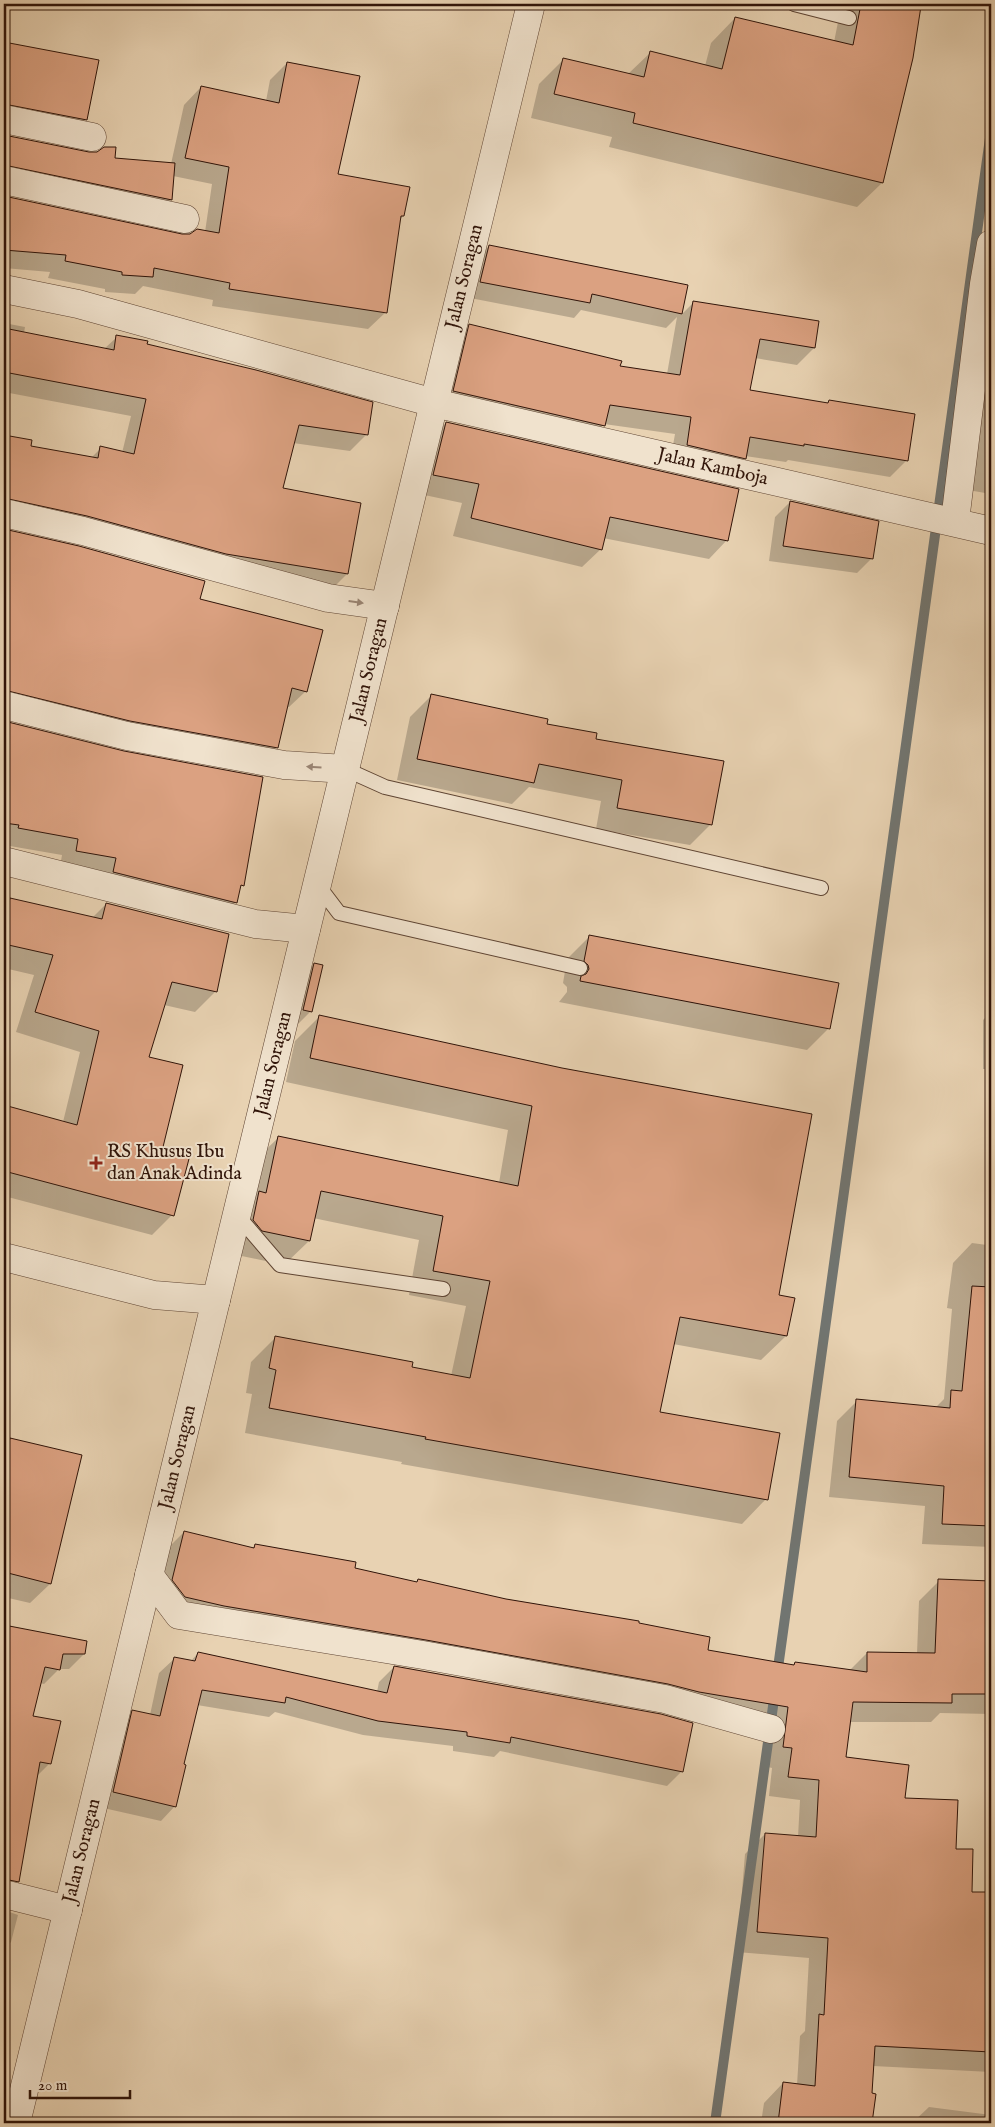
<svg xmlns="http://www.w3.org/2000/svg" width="995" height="2127" font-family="'IM FELL English',serif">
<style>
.shadow{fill:#0003}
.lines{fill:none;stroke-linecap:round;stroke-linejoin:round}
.stream{stroke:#717571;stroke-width:10}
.building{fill:#dba181;stroke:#301409}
.service-casing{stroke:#5e4433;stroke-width:16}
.minor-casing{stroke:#5e4433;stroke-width:29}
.tertiary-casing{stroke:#5e4433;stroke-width:29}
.service{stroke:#f0e2cd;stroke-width:14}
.minor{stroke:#f0e2cd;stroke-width:28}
.tertiary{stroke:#f0e2cd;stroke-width:28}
.oneway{fill:#9a8575}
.poi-dot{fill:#8f2418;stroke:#f0e2cd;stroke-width:2}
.labels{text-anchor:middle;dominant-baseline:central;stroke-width:4;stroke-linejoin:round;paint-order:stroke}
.street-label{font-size:19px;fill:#301409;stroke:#f0e2cd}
.poi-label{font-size:19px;fill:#301409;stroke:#f0e2cd;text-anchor:start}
</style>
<rect width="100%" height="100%" fill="#e8d2b2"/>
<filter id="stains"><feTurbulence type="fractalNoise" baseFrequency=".004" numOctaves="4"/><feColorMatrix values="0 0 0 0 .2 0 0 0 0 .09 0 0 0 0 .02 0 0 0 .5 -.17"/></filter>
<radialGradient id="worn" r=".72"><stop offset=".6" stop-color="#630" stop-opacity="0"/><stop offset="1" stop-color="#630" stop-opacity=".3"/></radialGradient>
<path class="shadow" d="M 856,4 L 924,4 L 920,8 L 882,183 L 857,207 L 609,147 L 612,137 L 531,118 L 539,84 L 564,59 L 628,74 L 650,53 L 705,66 L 711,43 L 735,18 L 834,42 L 838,22 Z
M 4,37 L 8,38 L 7,44 L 86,119 L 68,137 L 4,123 Z
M 287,63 L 336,175 L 403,216 L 400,220 L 386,312 L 368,329 L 212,306 L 213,300 L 143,286 L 135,294 L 105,292 L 105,289 L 48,278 L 50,272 L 4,268 L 4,197 L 182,236 L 205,232 L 212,184 L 173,176 L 171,200 L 154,217 L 4,185 L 4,136 L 114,159 L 171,164 L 184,105 L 201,87 L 266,101 L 270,80 Z
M 489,246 L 686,286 L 681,315 L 694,302 L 818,322 L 814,348 L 797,365 L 755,358 L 748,391 L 827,404 L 829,402 L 907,460 L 890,477 L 788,460 L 786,462 L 745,456 L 727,475 L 670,462 L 675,434 L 604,424 L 587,443 L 437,408 L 453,342 L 470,325 L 619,367 L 667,374 L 677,317 L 666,328 L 581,310 L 574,318 L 465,297 L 474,261 Z
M 4,323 L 25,327 L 24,333 L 104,349 L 117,337 L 146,345 L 366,435 L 350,451 L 293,443 L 282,489 L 347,574 L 331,590 L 4,517 L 4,436 L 31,441 L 30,447 L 91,458 L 101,448 L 122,453 L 131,416 L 4,392 Z
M 991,367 L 991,494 L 962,489 L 979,379 Z
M 446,423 L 727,540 L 709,559 L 603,538 L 601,549 L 582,567 L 453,536 L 462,503 L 415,493 L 428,441 Z
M 790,502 L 872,558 L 857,573 L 769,561 L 775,517 Z
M 4,530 L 79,547 L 199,600 L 306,691 L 289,707 L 286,707 L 277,747 L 261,764 L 4,709 Z
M 431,696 L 595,740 L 711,824 L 690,845 L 596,829 L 601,801 L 529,787 L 512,804 L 397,780 L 410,717 Z
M 4,722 L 124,753 L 242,885 L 239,889 L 235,903 L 219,919 L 60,867 L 62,855 L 4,845 Z
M 11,900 L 92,918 L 106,904 L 215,992 L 195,1012 L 164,1005 L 148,1058 L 172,1215 L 152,1235 L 4,1196 L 4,1107 L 63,1122 L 80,1052 L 16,1032 L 34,975 L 4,968 L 4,907 Z
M 589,937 L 829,1028 L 807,1050 L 559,1002 L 567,992 L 567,987 L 563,983 L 567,959 Z
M 314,964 L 311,1011 L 296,1026 L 299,979 Z
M 991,1012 L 991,1069 L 983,1069 L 983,1020 Z
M 319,1017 L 561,1069 L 777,1296 L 786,1336 L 761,1360 L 673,1344 L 659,1413 L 766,1499 L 742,1524 L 401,1464 L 402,1462 L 245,1433 L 252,1394 L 246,1393 L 251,1362 L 276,1337 L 411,1368 L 451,1376 L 466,1306 L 409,1295 L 419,1240 L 313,1218 L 309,1241 L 284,1265 L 237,1255 L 253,1162 L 278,1138 L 499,1183 L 508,1130 L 286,1082 L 295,1041 Z
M 991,1202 L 991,1547 L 922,1544 L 925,1506 L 829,1497 L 837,1421 L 857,1401 L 935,1408 L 944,1399 L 952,1309 L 947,1308 L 953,1263 L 972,1243 L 987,1245 Z
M 11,1439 L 81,1456 L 50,1584 L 30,1603 L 4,1597 L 4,1446 Z
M 184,1532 L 252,1549 L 256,1545 L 416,1583 L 418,1580 L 706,1651 L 793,1666 L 795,1663 L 849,1671 L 867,1653 L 917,1654 L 919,1601 L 939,1581 L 991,1581 L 991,1714 L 940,1713 L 931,1722 L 849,1722 L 845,1758 L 903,1799 L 955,1850 L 971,1893 L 991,1893 L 991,2072 L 873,2066 L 871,2095 L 874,2095 L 871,2123 L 761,2123 L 764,2103 L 783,2083 L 797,2085 L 800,2036 L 805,2031 L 809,1958 L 737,1952 L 745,1854 L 765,1834 L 798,1837 L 800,1800 L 769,1796 L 772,1768 L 764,1766 L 769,1726 L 153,1600 L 164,1552 Z
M 4,1626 L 85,1642 L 84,1654 L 69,1669 L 59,1669 L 44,1684 L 40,1683 L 32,1717 L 50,1763 L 36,1777 L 18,1881 L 4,1896 Z
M 198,1653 L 377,1692 L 379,1682 L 394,1667 L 682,1771 L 667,1786 L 500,1751 L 494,1757 L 453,1751 L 453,1746 L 363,1735 L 275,1712 L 269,1717 L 197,1705 L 175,1806 L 161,1821 L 99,1807 L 118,1726 L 133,1711 L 150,1715 L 159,1673 L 174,1659 L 190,1662 Z
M 4,1910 L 18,1915 L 11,1942 L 4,1949 Z
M 929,2107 L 991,2115 L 991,2123 L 912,2123 Z"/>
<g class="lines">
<path class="stream" d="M 777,1675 L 991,131
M 715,2123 L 775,1692"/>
</g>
<path class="building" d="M 861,4 L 905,4 L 921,6 L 913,58 L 883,183 L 633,123 L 635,113 L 554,94 L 563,58 L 644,77 L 650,51 L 722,69 L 735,17 L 853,45 Z
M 4,42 L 99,60 L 87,120 L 4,104 Z
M 287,62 L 360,76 L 338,174 L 410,187 L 404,216 L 401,216 L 387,313 L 229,289 L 230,283 L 154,268 L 153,277 L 122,275 L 122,272 L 65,261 L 66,255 L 4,250 L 4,196 L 182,234 L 190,234 L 197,229 L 219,233 L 229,167 L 185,158 L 201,86 L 279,103 Z
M 4,135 L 89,152 L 97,152 L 104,147 L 116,147 L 115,158 L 175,163 L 172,200 L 4,165 Z
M 489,245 L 688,285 L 682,314 L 592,294 L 590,303 L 480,282 Z
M 693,301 L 819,321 L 815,348 L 760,339 L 750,390 L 828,403 L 829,400 L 915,414 L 908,461 L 804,444 L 804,446 L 750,437 L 746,459 L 687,445 L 691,417 L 610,405 L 605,426 L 453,391 L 469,324 L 622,361 L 620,366 L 680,375 Z
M 4,328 L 114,350 L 116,335 L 148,341 L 147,344 L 256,370 L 373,402 L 368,435 L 299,425 L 283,488 L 361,503 L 348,574 L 226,554 L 87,516 L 4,498 L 4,435 L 32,440 L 31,446 L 98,458 L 100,446 L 134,454 L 146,399 L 4,372 Z
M 446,422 L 739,489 L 728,541 L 610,517 L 602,550 L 471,518 L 479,484 L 433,475 Z
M 790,501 L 879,521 L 873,559 L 783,546 Z
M 4,529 L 79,546 L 205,581 L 200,599 L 323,630 L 307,692 L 292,688 L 278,748 L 130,721 L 4,690 Z
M 431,694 L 548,719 L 547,724 L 597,733 L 596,739 L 724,761 L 712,825 L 617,808 L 622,780 L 539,764 L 534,783 L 417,759 Z
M 4,721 L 124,751 L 263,777 L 244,886 L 241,885 L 237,903 L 113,872 L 116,858 L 76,851 L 78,839 L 18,828 L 19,825 L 4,823 Z
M 10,898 L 102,919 L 106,903 L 229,934 L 217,992 L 172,982 L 149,1057 L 183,1065 L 163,1147 L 190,1155 L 174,1216 L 4,1171 L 4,1105 L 77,1125 L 99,1031 L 35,1012 L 53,955 L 4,944 L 4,927 Z
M 589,935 L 839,983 L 830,1029 L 580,981 L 581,976 L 586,974 L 589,969 L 588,965 L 584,961 Z
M 314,963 L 323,965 L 312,1012 L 303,1010 Z
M 319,1015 L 562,1068 L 812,1114 L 779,1295 L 795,1298 L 787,1336 L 680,1317 L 660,1412 L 780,1433 L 768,1500 L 425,1439 L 426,1437 L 269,1408 L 276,1370 L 269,1368 L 275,1336 L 413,1362 L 412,1367 L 470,1378 L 490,1281 L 433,1271 L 443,1216 L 321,1191 L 310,1241 L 262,1231 L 253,1220 L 259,1191 L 266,1193 L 278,1136 L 518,1186 L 532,1106 L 310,1058 Z
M 972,1286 L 991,1287 L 991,1526 L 942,1524 L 944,1486 L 849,1477 L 856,1399 L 950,1408 L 951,1390 L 962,1391 Z
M 10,1438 L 82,1455 L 51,1584 L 4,1572 L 4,1466 Z
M 184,1531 L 254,1548 L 255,1544 L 356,1562 L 355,1568 L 417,1582 L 418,1579 L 506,1599 L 639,1621 L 639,1623 L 710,1637 L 708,1650 L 794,1665 L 795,1662 L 867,1672 L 867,1652 L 935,1653 L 938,1579 L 991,1581 L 991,1694 L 952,1694 L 952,1703 L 853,1702 L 846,1757 L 909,1765 L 905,1798 L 958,1800 L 956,1849 L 973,1849 L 972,1892 L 991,1892 L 991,2052 L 875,2046 L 872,2093 L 876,2094 L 872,2123 L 778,2123 L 783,2082 L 815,2086 L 819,2014 L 824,2015 L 828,1938 L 757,1932 L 765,1833 L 816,1837 L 819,1780 L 788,1777 L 792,1748 L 783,1747 L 788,1707 L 699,1692 L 668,1684 L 426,1640 L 224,1606 L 185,1597 L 172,1580 Z
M 4,1625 L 87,1641 L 85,1654 L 63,1654 L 60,1670 L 45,1667 L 33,1716 L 61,1721 L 51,1764 L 40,1762 L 19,1882 L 4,1879 Z
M 198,1652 L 387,1693 L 394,1666 L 661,1714 L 693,1723 L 683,1772 L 511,1737 L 510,1743 L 467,1736 L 467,1732 L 378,1721 L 286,1697 L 285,1703 L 202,1690 L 184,1764 L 186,1765 L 176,1807 L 113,1792 L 132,1710 L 160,1716 L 174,1657 L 195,1661 Z"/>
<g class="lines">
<defs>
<path id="service" d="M 794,4 L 849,18
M 345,769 L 385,787 L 821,888
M 317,884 L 339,913 L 580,968
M 237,1215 L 280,1265 L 443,1289"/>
<g id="minor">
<path d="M 4,119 L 92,137"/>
<path d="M 4,180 L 185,219"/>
<path id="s1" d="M 4,289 L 78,304 L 434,403 L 991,531"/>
<path d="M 4,513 L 83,531 L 328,598 L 385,606"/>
<path d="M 955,521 L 984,284 L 991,244"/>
<path d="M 4,705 L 127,736 L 284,765 L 345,769"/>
<path d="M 4,861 L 255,924 L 306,929"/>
<path d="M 4,1257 L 154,1295 L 216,1300"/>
<path d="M 149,1575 L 179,1615 L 423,1655 L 665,1699 L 771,1729"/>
<path d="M 4,1894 L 68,1910"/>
</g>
<g id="tertiary">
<path id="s2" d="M 16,2123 L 531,4"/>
</g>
</defs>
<use href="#service" class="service-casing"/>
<use href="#minor" class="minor-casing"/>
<use href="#tertiary" class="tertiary-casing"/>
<use href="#service" class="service"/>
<use href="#minor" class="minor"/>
<use href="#tertiary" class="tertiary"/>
</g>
<defs><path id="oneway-solid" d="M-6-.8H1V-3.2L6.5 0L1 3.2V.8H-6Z" transform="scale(1.25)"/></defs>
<g class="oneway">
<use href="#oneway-solid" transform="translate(356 602) rotate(8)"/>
<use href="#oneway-solid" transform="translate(314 767) rotate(-176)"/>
</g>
<path class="poi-dot" d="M93.5 1155.5h5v5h5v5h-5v5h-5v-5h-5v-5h5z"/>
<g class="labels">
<g class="street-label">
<text stroke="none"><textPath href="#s2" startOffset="1900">Jalan Soragan</textPath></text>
<text stroke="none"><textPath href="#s1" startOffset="731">Jalan Kamboja</textPath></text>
<text stroke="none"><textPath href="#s2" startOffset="1495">Jalan Soragan</textPath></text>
<text stroke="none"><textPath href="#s2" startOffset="1090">Jalan Soragan</textPath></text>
<text stroke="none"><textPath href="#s2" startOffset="685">Jalan Soragan</textPath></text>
<text stroke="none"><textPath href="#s2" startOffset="280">Jalan Soragan</textPath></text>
</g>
<g class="poi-label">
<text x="107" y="1152">RS Khusus Ibu<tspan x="107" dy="22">dan Anak Adinda</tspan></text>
</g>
</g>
<rect width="995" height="2127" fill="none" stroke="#e8d2b2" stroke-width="20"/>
<rect x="5" y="5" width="985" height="2117" fill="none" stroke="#301409" stroke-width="2.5"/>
<rect x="10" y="10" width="975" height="2107" fill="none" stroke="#301409"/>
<path d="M30 2090v8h100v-8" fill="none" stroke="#301409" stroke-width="2.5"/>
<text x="38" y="2090" font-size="15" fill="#301409" stroke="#f0e2cd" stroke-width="4" paint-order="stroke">20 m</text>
<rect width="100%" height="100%" filter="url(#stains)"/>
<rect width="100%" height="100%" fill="url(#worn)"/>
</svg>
